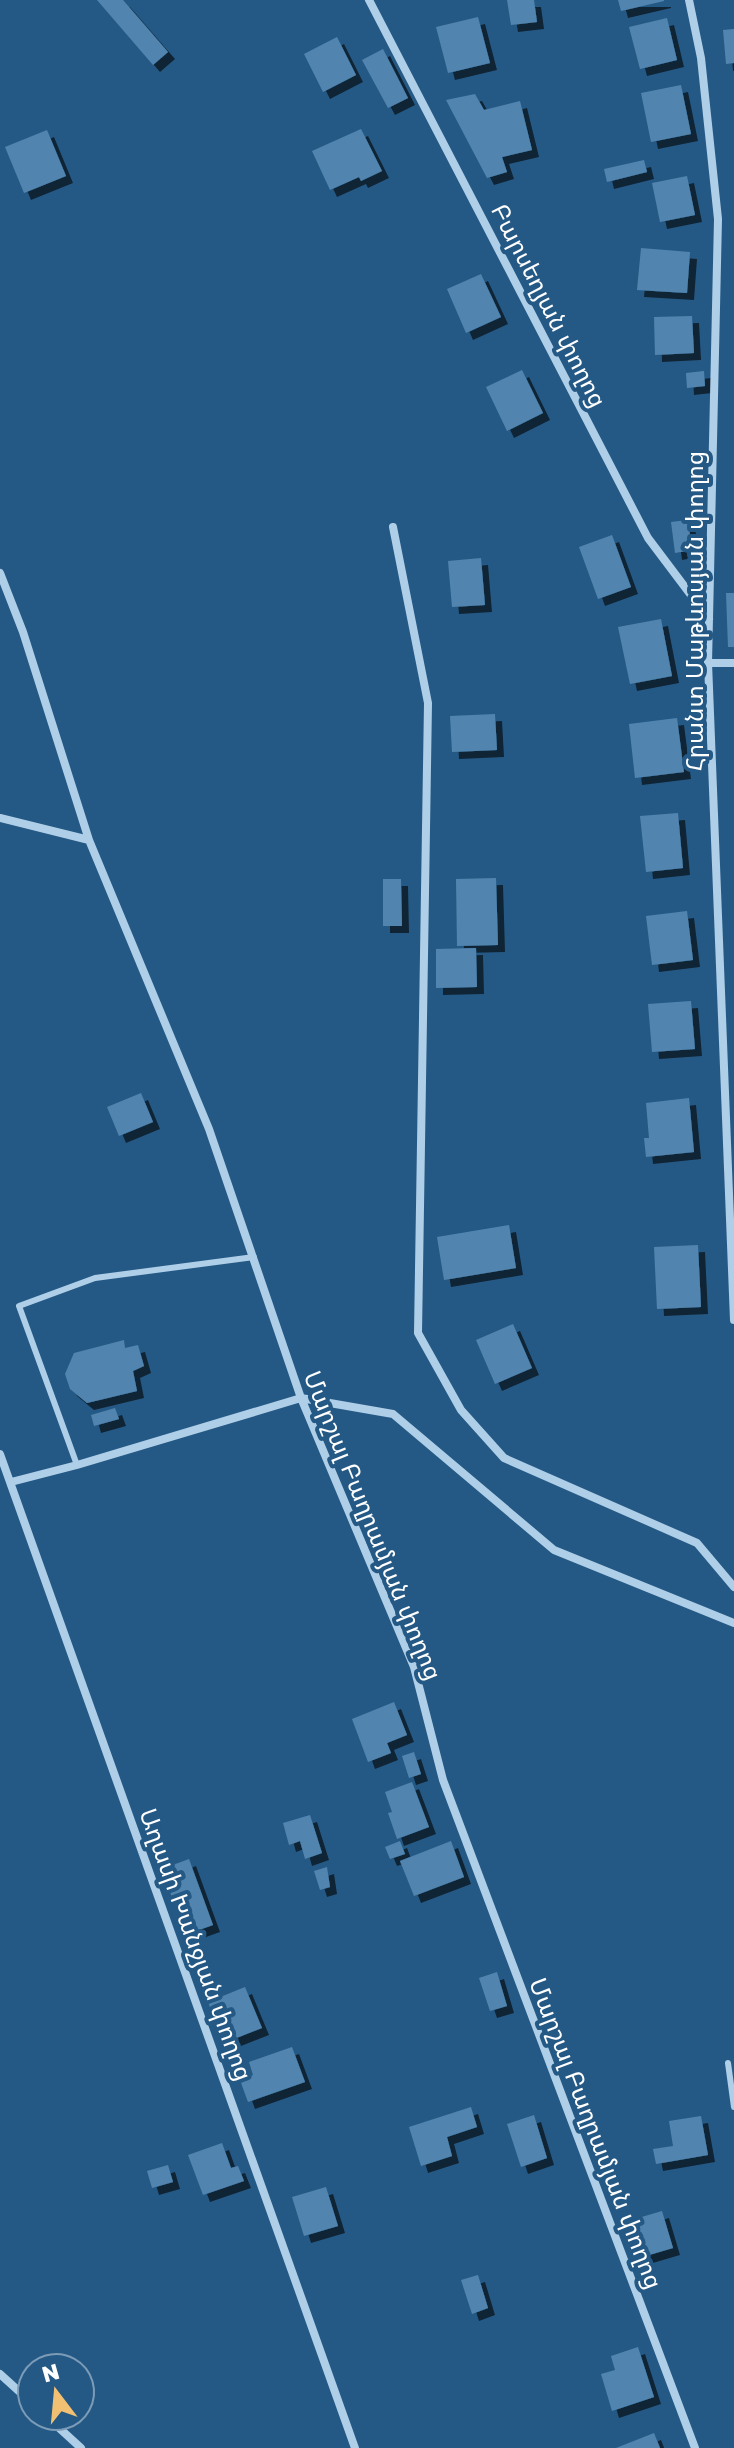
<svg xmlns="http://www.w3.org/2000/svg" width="734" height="2448" font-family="'Golos Text','Noto Sans Armenian',sans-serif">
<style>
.building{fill:#5185af;filter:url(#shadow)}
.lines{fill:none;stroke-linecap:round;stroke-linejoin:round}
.service{stroke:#afcfe8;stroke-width:6}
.minor{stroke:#afcfe8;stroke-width:8}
.labels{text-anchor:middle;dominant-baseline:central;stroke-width:8;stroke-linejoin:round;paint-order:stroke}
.street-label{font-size:24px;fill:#fff;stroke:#255985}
</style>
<defs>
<filter id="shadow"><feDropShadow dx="7" dy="7" stdDeviation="0" flood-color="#0009"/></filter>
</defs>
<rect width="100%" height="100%" fill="#255985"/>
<path class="building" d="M 97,0 L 123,0 L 168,52 L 153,65 Z
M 507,0 L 534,0 L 537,22 L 511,25 Z
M 618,0 L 664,0 L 664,1 L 621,11 Z
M 478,17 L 490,63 L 448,73 L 436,27 Z
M 667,18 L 677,60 L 640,69 L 629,27 Z
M 734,29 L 734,63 L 726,64 L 723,30 Z
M 337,37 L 356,75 L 323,92 L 304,54 Z
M 383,49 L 408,98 L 388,108 L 362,60 Z
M 681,85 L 691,134 L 651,142 L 641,93 Z
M 475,94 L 484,110 L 520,101 L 532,150 L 502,157 L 507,172 L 487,178 L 446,100 Z
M 361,129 L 382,171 L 361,181 L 359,177 L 330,190 L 312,151 Z
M 47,130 L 66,176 L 24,193 L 5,147 Z
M 644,160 L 647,172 L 607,182 L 604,169 Z
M 687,176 L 695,215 L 660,222 L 652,183 Z
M 641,248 L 690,252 L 687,293 L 637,290 Z
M 481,274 L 501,317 L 466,333 L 447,289 Z
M 692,316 L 694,353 L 655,355 L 654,317 Z
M 522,370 L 543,413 L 507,431 L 486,387 Z
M 704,371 L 705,386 L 687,388 L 686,373 Z
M 688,520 L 692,550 L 675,553 L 671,522 Z
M 612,535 L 631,587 L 598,599 L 579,547 Z
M 481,558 L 485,605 L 452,607 L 448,561 Z
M 726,593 L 734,593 L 734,647 L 728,647 Z
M 661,619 L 672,676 L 630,684 L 618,627 Z
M 495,714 L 497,750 L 452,752 L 450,716 Z
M 677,718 L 684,772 L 635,778 L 629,724 Z
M 678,813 L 683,868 L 646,872 L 640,816 Z
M 496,878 L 498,945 L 457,946 L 456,879 Z
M 383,879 L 401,879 L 402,926 L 383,926 Z
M 687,911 L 693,960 L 652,965 L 646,916 Z
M 476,948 L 477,987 L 436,988 L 436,949 Z
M 691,1001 L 695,1049 L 652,1052 L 648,1004 Z
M 141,1093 L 153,1122 L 119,1136 L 107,1107 Z
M 689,1098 L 694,1152 L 646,1157 L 644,1138 L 649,1138 L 646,1103 Z
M 509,1225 L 516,1268 L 444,1280 L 437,1237 Z
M 698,1245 L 701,1307 L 657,1309 L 654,1247 Z
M 513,1324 L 532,1368 L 495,1384 L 476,1340 Z
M 124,1340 L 125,1348 L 138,1345 L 144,1366 L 133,1371 L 137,1391 L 87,1403 L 70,1389 L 65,1374 L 74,1353 Z
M 115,1408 L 119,1419 L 94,1426 L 91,1415 Z
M 394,1702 L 407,1735 L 387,1743 L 391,1753 L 368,1762 L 352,1719 Z
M 414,1752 L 421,1774 L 409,1778 L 402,1756 Z
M 412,1782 L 429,1827 L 397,1839 L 388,1813 L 392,1812 L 385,1792 Z
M 310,1815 L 322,1853 L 305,1859 L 300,1841 L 289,1845 L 283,1823 Z
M 400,1841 L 405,1854 L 390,1859 L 385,1847 Z
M 451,1841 L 464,1877 L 414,1896 L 400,1861 Z
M 189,1859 L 213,1925 L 185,1935 L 162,1869 Z
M 327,1867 L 330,1887 L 320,1890 L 314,1871 Z
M 497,1972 L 507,2006 L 490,2011 L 479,1978 Z
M 245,1987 L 262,2028 L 224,2043 L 208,2002 Z
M 292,2047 L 305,2082 L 248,2102 L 240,2080 L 253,2075 L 249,2062 Z
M 471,2107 L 477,2127 L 447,2137 L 452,2156 L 421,2166 L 409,2127 Z
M 534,2115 L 547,2158 L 521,2167 L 507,2124 Z
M 701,2116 L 708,2155 L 656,2164 L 653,2149 L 673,2146 L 669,2121 Z
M 222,2143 L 231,2168 L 238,2166 L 244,2181 L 203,2195 L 188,2155 Z
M 168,2165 L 173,2182 L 152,2188 L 147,2171 Z
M 326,2187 L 338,2226 L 304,2236 L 292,2197 Z
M 662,2211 L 673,2248 L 639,2258 L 628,2221 Z
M 478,2275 L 488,2308 L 472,2314 L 461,2280 Z
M 638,2347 L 654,2397 L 612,2411 L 601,2374 L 615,2370 L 611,2356 Z
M 654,2433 L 660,2448 L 616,2448 Z"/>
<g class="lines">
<path class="service" d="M 77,1465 L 19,1306 L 95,1278 L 254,1257
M 728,2063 L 734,2107"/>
<path class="minor" d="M 369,0 L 648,538 L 709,619
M 689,0 L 701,58 L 718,219 L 708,663 L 734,1320
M 393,527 L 428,703 L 418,1333 L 461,1410 L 504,1458 L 697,1543 L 734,1587
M 0,573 L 23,632 L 89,840
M 708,663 L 734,663
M 0,818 L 89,840 L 209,1129 L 301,1398 L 414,1667 L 443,1780 L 695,2448
M 0,1454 L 355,2448
M 11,1482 L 77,1465 L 301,1398 L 393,1414 L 554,1550 L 734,1623
M 0,2374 L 32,2403
M 46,2416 L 81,2448"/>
</g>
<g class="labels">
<g class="street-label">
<text transform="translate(550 305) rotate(63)">Բարսեղյան փողոց</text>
<text transform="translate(693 611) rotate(-90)">Հրանտ Մաթևոսյան փողոց</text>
<text transform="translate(374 1525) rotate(68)">Մարշալ Բաղրամյան փողոց</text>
<text transform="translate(197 1944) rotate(70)">Աղասի Խանջյան փողոց</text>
<text transform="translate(597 2133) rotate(69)">Մարշալ Բաղրամյան փողոց</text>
</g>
</g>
<g transform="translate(56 2392) rotate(344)"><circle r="38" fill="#255985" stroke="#7c9bb6" stroke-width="2"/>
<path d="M0-6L14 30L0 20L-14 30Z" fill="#f2c073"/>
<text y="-12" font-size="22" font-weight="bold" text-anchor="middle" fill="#ffffff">N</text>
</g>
</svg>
